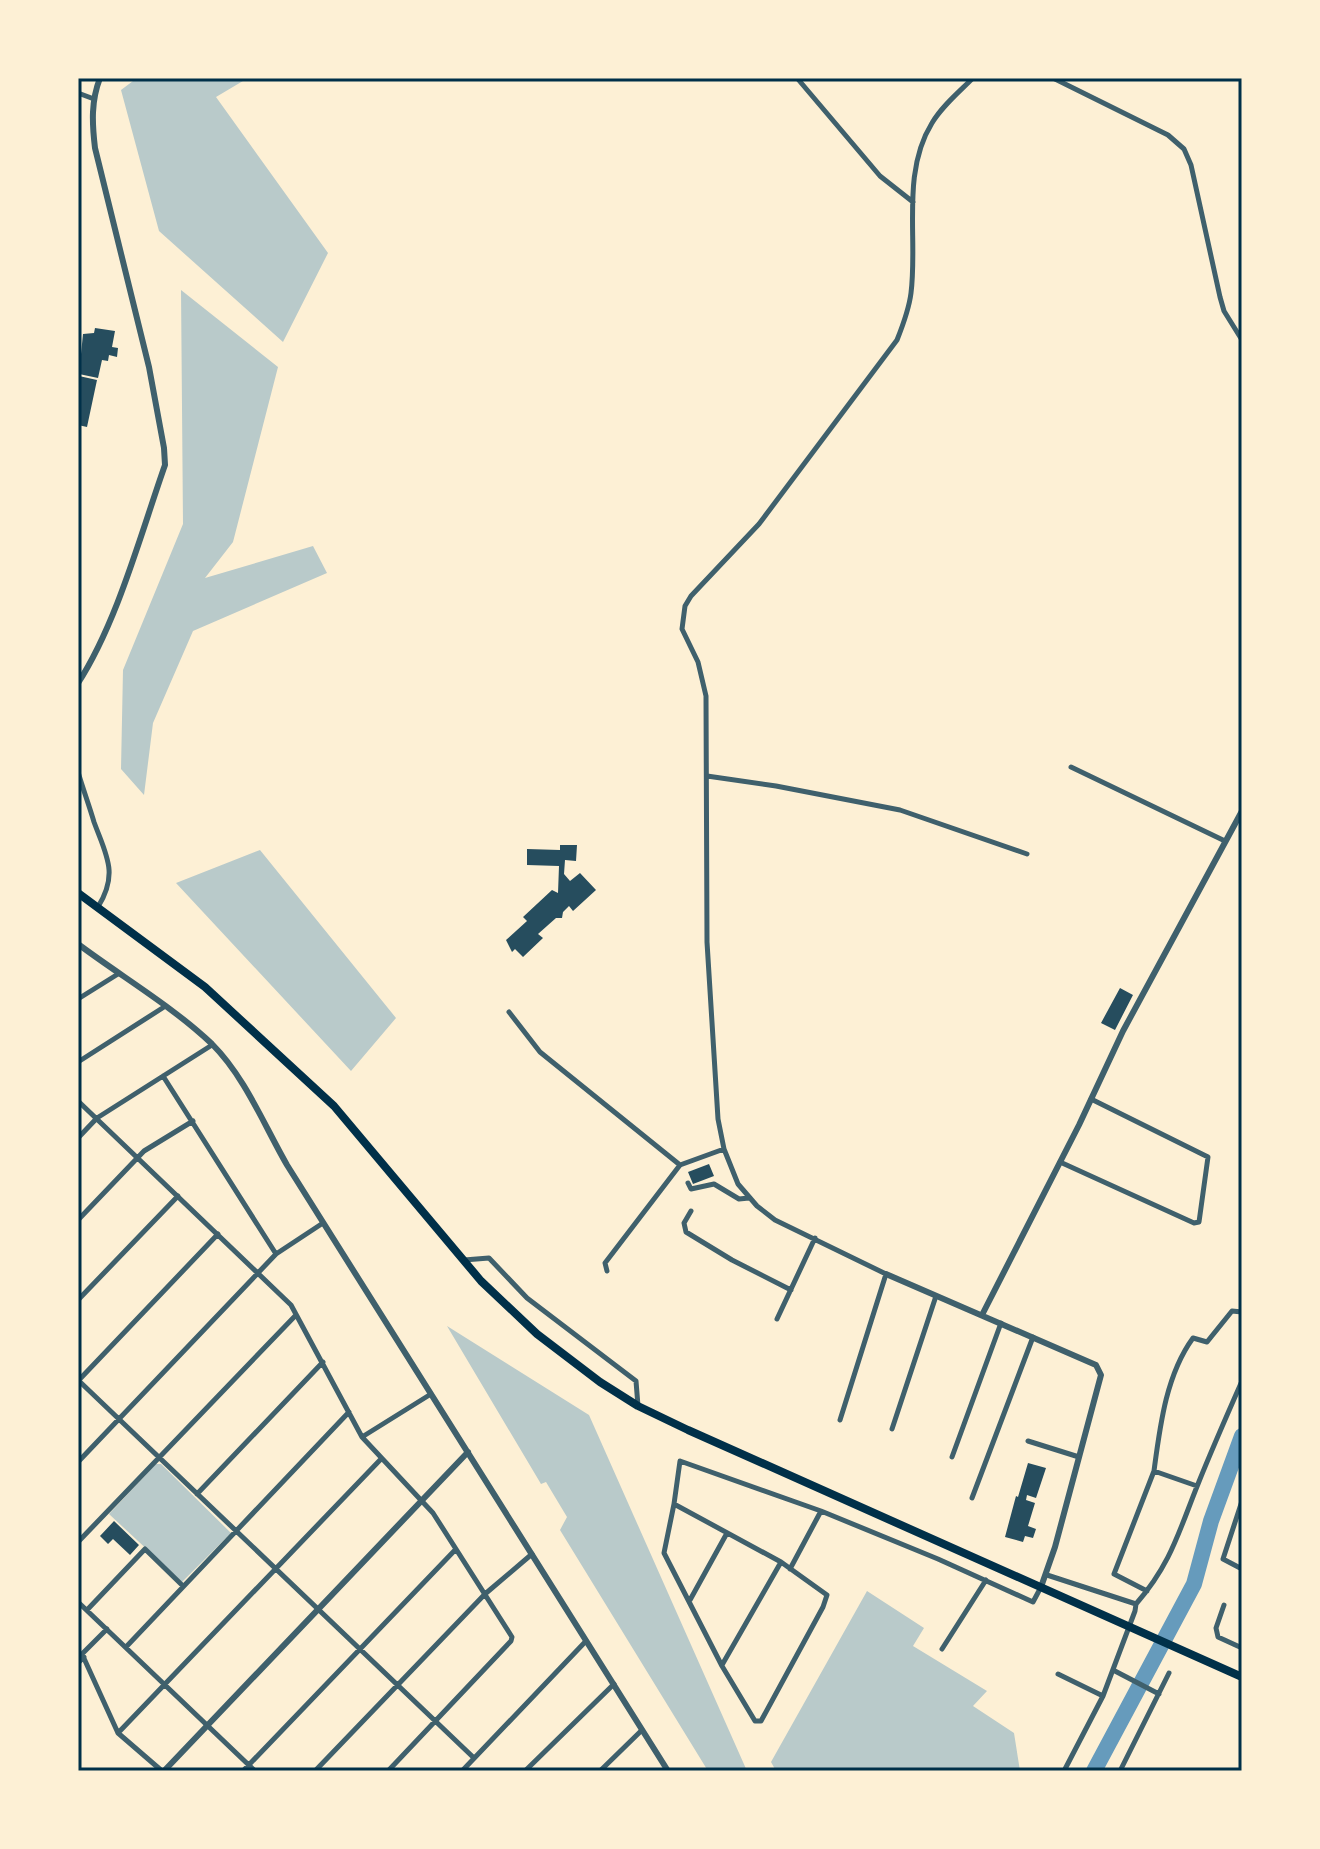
<svg xmlns="http://www.w3.org/2000/svg" width="1320" height="1849" font-family="'Libre Baskerville',serif">
<style>
.green{fill:#b9caca}
.lines{fill:none;stroke-linecap:round;stroke-linejoin:round}
.river{stroke:#669bbc;stroke-width:16}
.building{fill:#264d5e}
.minor{stroke:#3f606c;stroke-width:5}
.tertiary{stroke:#3f606c;stroke-width:6}
.trunk{stroke:#003049;stroke-width:8}
.neatline{fill:none;stroke:#003049;stroke-width:3}
</style>
<rect width="100%" height="100%" fill="#fdf0d5"/>
<path class="green" d="M 137,78 L 248,78 L 216,97 L 328,253 L 283,342 L 159,231 L 121,90 Z
M 181,290 L 278,367 L 233,542 L 205,578 L 313,546 L 327,573 L 193,631 L 153,723 L 144,795 L 121,769 L 123,670 L 183,524 Z
M 260,850 L 396,1018 L 351,1071 L 176,883 Z
M 447,1326 L 589,1415 L 747,1771 L 708,1771 L 560,1530 L 567,1517 L 546,1482 L 541,1484 Z
M 156,1464 L 161,1464 L 231,1533 L 182,1582 L 109,1514 Z
M 867,1591 L 924,1628 L 913,1646 L 987,1691 L 973,1706 L 1014,1733 L 1020,1771 L 776,1771 L 771,1762 Z"/>
<g class="lines">
<path class="river" d="M 1094,1771 L 1194,1584 L 1211,1521 L 1242,1436"/>
</g>
<path class="building" d="M 95,328 L 115,331 L 112,347 L 118,348 L 117,357 L 109,355 L 108,361 L 102,360 L 98,378 L 79,374 L 83,334 L 94,333 Z
M 79,376 L 97,380 L 87,427 L 78,425 Z
M 560,845 L 577,845 L 576,861 L 565,860 L 564,874 L 570,881 L 580,873 L 596,890 L 573,911 L 569,906 L 563,912 L 562,918 L 556,918 L 538,934 L 543,938 L 523,957 L 515,949 L 512,952 L 506,940 L 527,921 L 523,917 L 552,890 L 558,893 L 559,866 L 527,865 L 527,849 L 560,850 Z
M 1120,988 L 1133,995 L 1115,1030 L 1101,1023 Z
M 709,1164 L 714,1176 L 693,1184 L 688,1172 Z
M 1028,1463 L 1046,1468 L 1036,1498 L 1027,1495 L 1026,1500 L 1035,1503 L 1028,1526 L 1036,1529 L 1033,1538 L 1025,1536 L 1023,1542 L 1005,1537 L 1016,1496 L 1018,1497 Z
M 114,1521 L 139,1545 L 130,1555 L 113,1539 L 108,1544 L 100,1536 Z"/>
<g class="lines">
<path class="minor" d="M 797,78 L 880,176 L 913,202
M 1053,78 L 1168,135 L 1184,149 L 1191,165 L 1220,297 L 1224,311 L 1242,340
M 78,93 L 94,99
M 1071,767 L 1225,841
M 78,772 C 83,789 89,805 94,822 C 106,855 119,873 98,907
M 707,776 L 776,786 L 900,810 L 1027,854
M 78,999 L 118,974
M 509,1012 L 540,1052 L 680,1165
M 78,1062 L 164,1007
M 163,1076 L 276,1254
M 78,1101 L 291,1305 L 362,1437 L 433,1513 L 512,1637 L 511,1641 L 388,1771
M 78,1138 L 97,1118 L 212,1045
M 1060,1162 L 1194,1223 L 1199,1222 L 1208,1157 L 1091,1099
M 688,1183 L 691,1189 L 714,1184 L 739,1199 L 749,1198
M 691,1211 L 684,1223 L 686,1232 L 732,1260 L 791,1290
M 78,1220 L 144,1151 L 193,1121
M 464,1260 L 489,1258 L 527,1298 L 636,1381 L 638,1406
M 607,1271 L 605,1263 L 680,1165 L 724,1149
M 78,1300 L 178,1196
M 777,1319 L 815,1238
M 78,1380 L 474,1758
M 78,1381 L 218,1234
M 840,1420 L 886,1274 L 775,1220 L 757,1206 L 738,1184 L 724,1149 L 718,1119 L 707,942 L 706,696 L 698,662 L 682,629 L 685,606 L 691,596 L 759,524 L 897,340 C 903,325 909,309 911,293 C 918,238 901,173 932,123 C 942,106 959,92 973,78
M 892,1429 L 936,1296
M 362,1437 L 431,1394
M 1028,1441 L 1079,1457
M 952,1457 L 1001,1323
M 78,1462 L 276,1254 L 323,1223
M 1154,1471 C 1160,1426 1166,1375 1193,1338 L 1207,1342 L 1232,1311 L 1242,1312
M 197,1494 L 323,1362
M 972,1498 L 1033,1337
M 1242,1501 L 1223,1559 L 1242,1569
M 674,1504 L 781,1562 L 827,1595 L 823,1607 L 761,1721 L 755,1721 L 722,1666 L 664,1553 Z
M 674,1504 L 680,1461 L 821,1511
M 78,1542 L 296,1315
M 790,1569 L 821,1511 L 938,1559 L 1033,1602 L 1041,1587
M 1047,1575 L 1136,1604 C 1171,1564 1179,1531 1198,1484 C 1212,1449 1227,1415 1242,1381
M 1147,1591 L 1114,1574 L 1154,1471 L 1197,1486
M 690,1600 L 727,1533
M 78,1602 L 255,1771
M 1224,1605 L 1216,1628 L 1218,1637 L 1242,1648
M 87,1610 L 145,1549 L 183,1586
M 107,1629 L 82,1654 L 118,1733 L 162,1771
M 126,1647 L 349,1412
M 942,1649 L 986,1580
M 78,1663 L 84,1657
M 722,1665 L 781,1562
M 1113,1670 L 1159,1694
M 1058,1674 L 1103,1696
M 118,1733 L 381,1459
M 243,1771 L 456,1549
M 315,1771 L 485,1594 L 532,1554
M 462,1771 L 586,1641
M 525,1771 L 614,1684
M 600,1771 L 642,1730
M 1064,1771 L 1103,1696 L 1135,1611 L 1136,1604
M 1120,1771 L 1169,1673"/>
<path class="tertiary" d="M 78,683 C 117,623 141,533 165,465 L 164,448 L 149,367 L 95,148 C 92,123 91,101 100,78
M 78,944 C 122,977 172,1006 212,1044 C 245,1077 264,1125 287,1165 L 668,1771
M 886,1274 L 1096,1365 L 1101,1375 L 1055,1547 L 1041,1587
M 982,1315 L 1079,1125 L 1123,1031 L 1242,811
M 164,1771 L 468,1452"/>
<path class="trunk" d="M 78,893 L 205,987 L 334,1106 L 481,1281 L 537,1334 L 600,1382 L 638,1406 L 688,1430 L 1242,1677"/>
</g>
<rect width="1320" height="1849" fill="none" stroke="#fdf0d5" stroke-width="160"/>
<rect x="80" y="80" width="1160" height="1689" class="neatline"/>
</svg>
